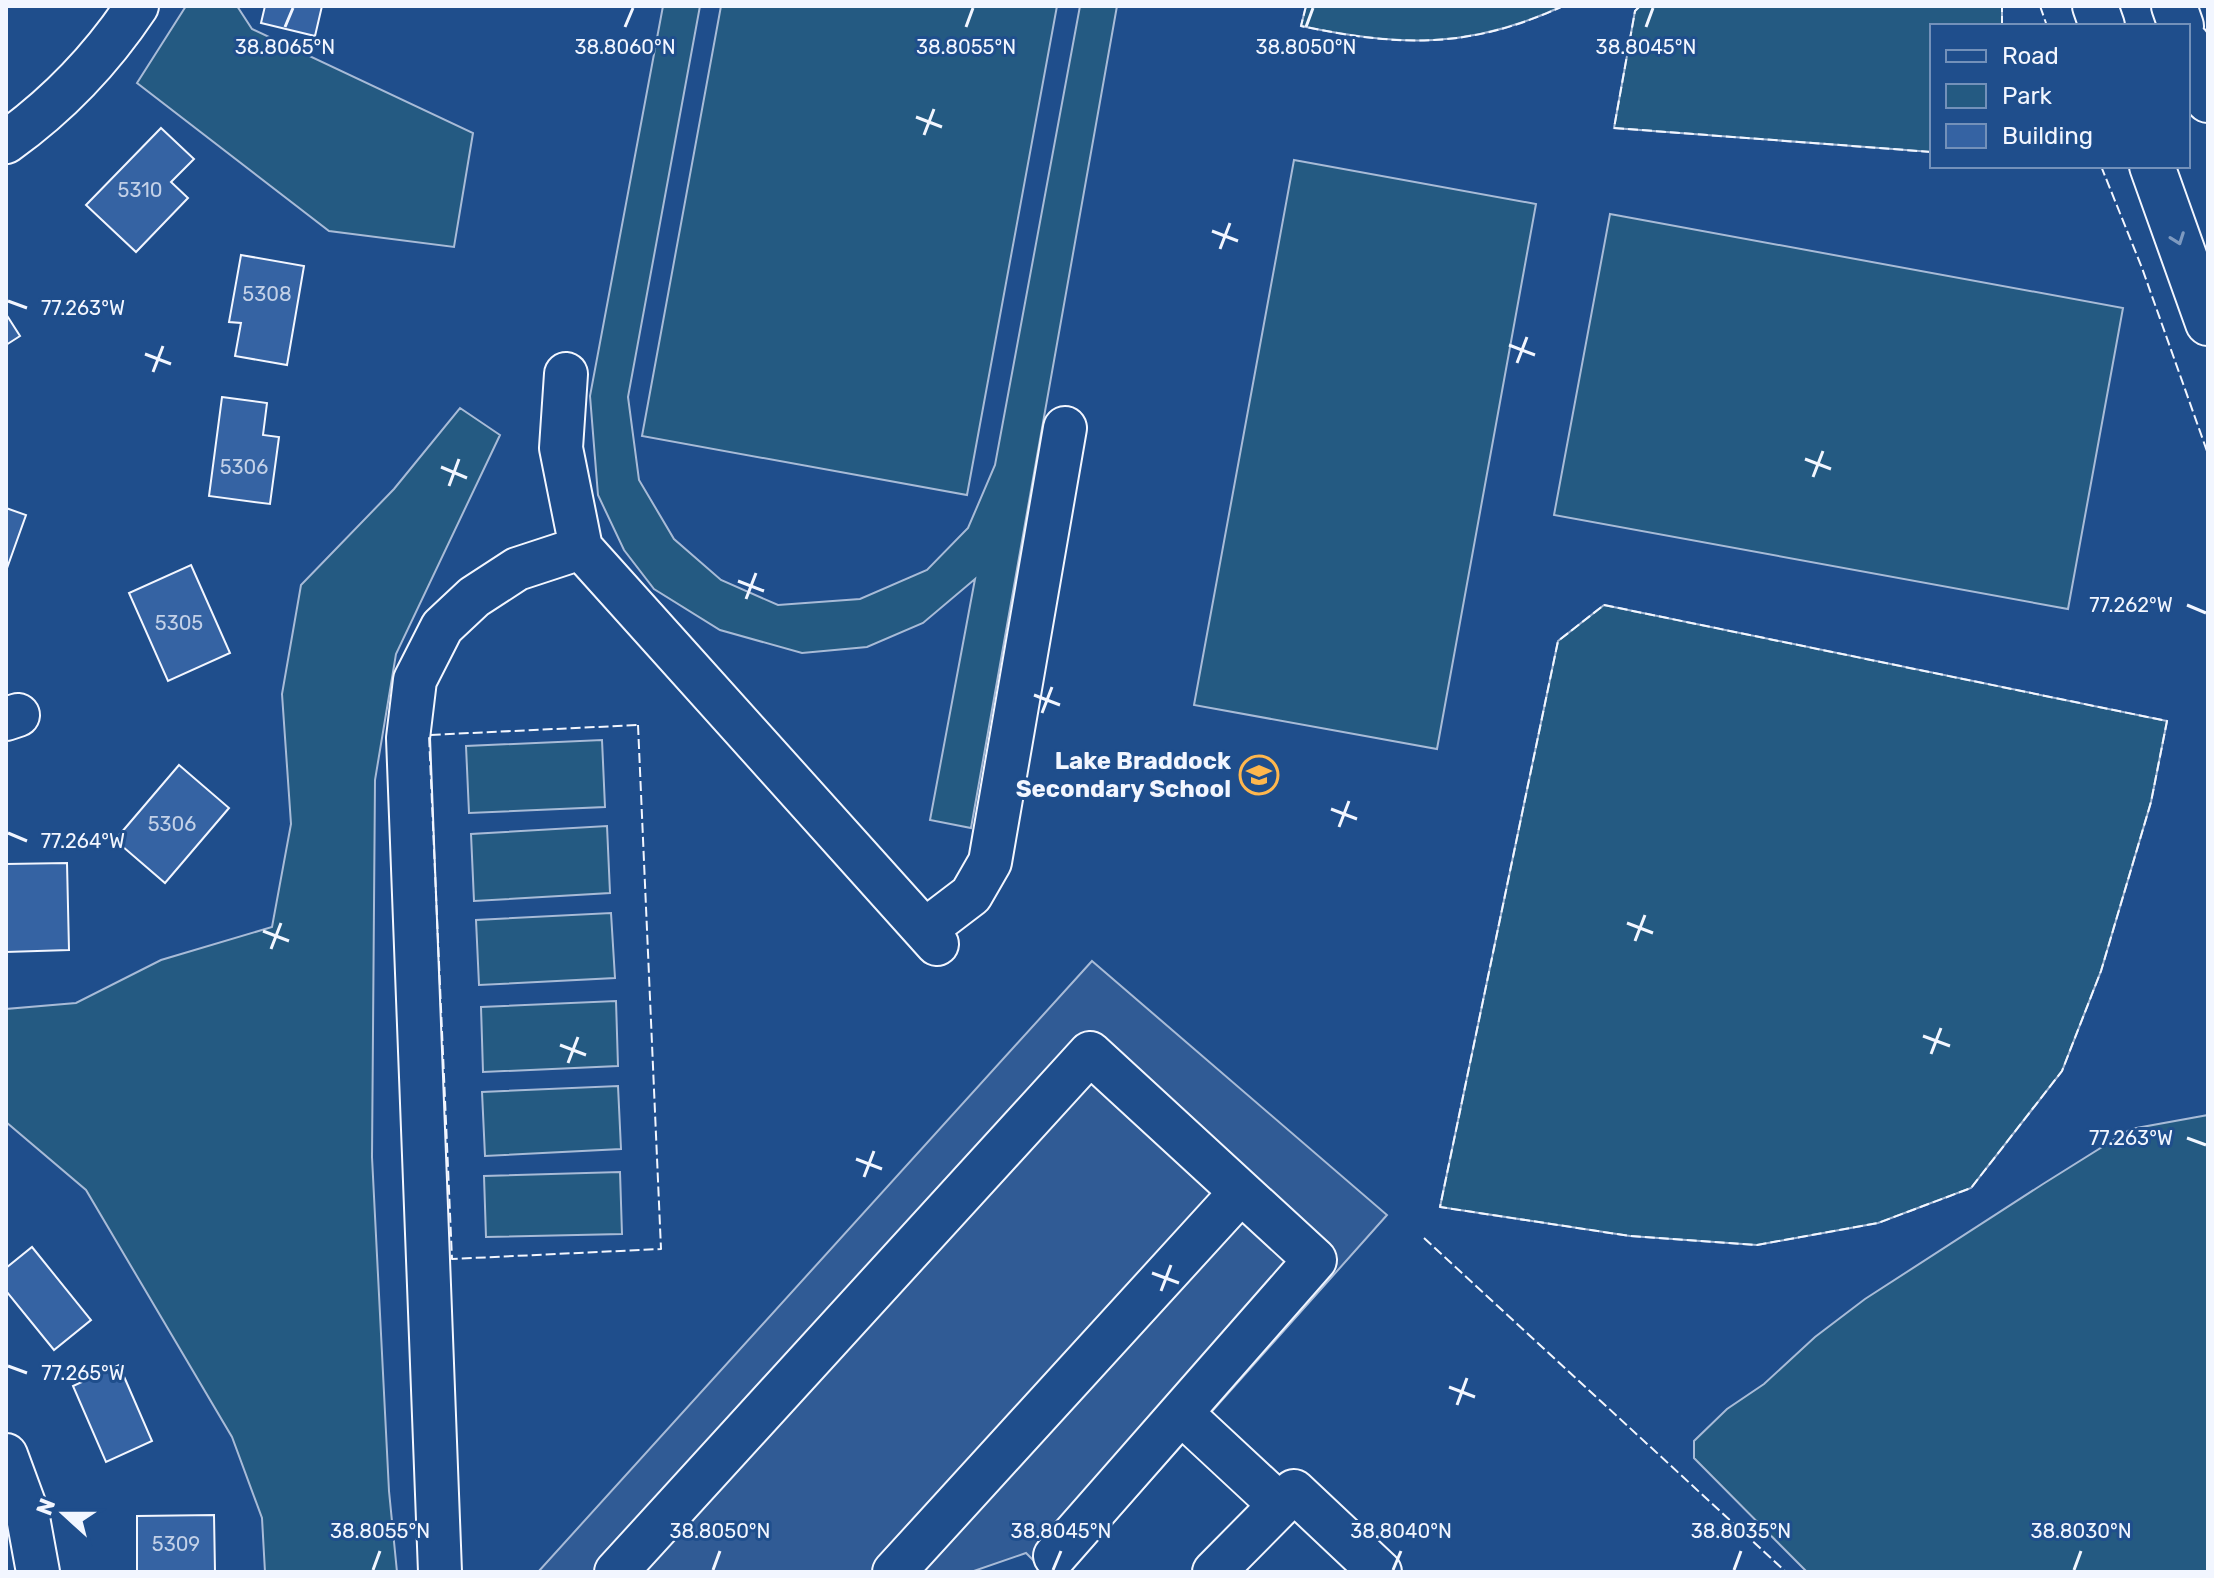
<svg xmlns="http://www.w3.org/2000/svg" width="2214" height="1578" font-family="Rubik,sans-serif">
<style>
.green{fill:#245a82;stroke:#a8bbd7;stroke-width:2}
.parking{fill:#305b95;stroke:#a8bbd7;stroke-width:2}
.building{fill:#3563a3;stroke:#f2f6ff;stroke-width:2}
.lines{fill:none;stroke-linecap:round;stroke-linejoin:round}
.minor-casing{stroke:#f2f6ff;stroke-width:46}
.major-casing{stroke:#f2f6ff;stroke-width:48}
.minor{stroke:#1f4e8c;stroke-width:42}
.major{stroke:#1f4e8c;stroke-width:44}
.fence{stroke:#f2f6ff;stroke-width:2;stroke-dasharray:10 4;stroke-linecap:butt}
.oneway{stroke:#7e9ac0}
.ticks{fill:none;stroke:#f2f6ff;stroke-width:3}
.labels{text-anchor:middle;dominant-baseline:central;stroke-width:6;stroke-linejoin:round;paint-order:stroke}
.number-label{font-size:20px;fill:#c3d1e8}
.poi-label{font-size:24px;font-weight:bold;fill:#f2f6ff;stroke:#1f4e8c;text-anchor:end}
.ticks-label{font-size:20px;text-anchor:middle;fill:#f2f6ff;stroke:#1f4e8c;stroke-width:6;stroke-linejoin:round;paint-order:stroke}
</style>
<rect width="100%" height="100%" fill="#1f4e8c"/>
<path class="green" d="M 186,6 L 237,6 L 252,29 L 473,133 L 454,247 L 329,231 L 137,83 Z
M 663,6 L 700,6 L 628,397 L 639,480 L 674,539 L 721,580 L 778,605 L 860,599 L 927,570 L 968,528 L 995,465 L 1080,6 L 1117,6 L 971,828 L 930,820 L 975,579 L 923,623 L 867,647 L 802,653 L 720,630 L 654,589 L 624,550 L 598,495 L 590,396 Z
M 721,6 L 1057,6 L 967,495 L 642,436 Z
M 1306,6 L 1563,6 C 1470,49 1400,47 1301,26 Z
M 1640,6 L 2002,6 L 2002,26 L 1932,26 L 1932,152 L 1614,128 L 1635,11 Z
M 1294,160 L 1536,204 L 1437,749 L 1194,705 Z
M 1610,214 L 2123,308 L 2068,609 L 1554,515 Z
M 460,408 L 500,435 L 396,654 L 375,780 L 372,1157 L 389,1491 L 397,1572 L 265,1572 L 262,1518 L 232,1437 L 86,1190 L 6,1122 L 6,1009 L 76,1003 L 161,960 L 272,927 L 291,824 L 282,694 L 301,585 L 394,489 Z
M 1604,605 L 2167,721 L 2151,802 L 2101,971 L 2062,1071 L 1971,1188 L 1878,1223 L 1757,1245 L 1630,1236 L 1440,1207 L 1558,641 Z
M 602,740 L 605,807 L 469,813 L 466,746 Z
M 607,826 L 610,893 L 474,901 L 471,834 Z
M 611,913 L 615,978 L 479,985 L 476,920 Z
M 616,1001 L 618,1066 L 483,1072 L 481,1007 Z
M 618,1086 L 621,1149 L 485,1156 L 482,1092 Z
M 2208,1115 L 2208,1572 L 1807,1572 L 1694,1458 L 1694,1441 L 1727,1409 L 1764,1384 L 1815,1337 L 1865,1299 L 2043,1184 L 2131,1129 Z
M 620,1172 L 622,1234 L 486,1237 L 484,1176 Z"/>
<path class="parking" d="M 1092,961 L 1387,1215 L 1069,1572 L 1045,1572 L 1026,1553 L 971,1572 L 538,1572 Z"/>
<path class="building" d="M 265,6 L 322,6 L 315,36 L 261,23 Z
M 161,128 L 194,159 L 171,182 L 188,198 L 136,252 L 86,205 Z
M 241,255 L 304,266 L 287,365 L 235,356 L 241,323 L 229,322 Z
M 6,314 L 20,336 L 6,345 Z
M 222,397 L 267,403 L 263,435 L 279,437 L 270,504 L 209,496 Z
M 6,508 L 26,515 L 6,571 Z
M 191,565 L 230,653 L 168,681 L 129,593 Z
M 179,765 L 229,808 L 165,883 L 115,840 Z
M 67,863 L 69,950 L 6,952 L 6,864 Z
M 32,1247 L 91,1320 L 54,1350 L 6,1291 L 6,1268 Z
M 119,1365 L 152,1441 L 106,1462 L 73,1386 Z
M 214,1515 L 215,1572 L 137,1572 L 137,1516 Z"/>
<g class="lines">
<defs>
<path id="minor" d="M 6,142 C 59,104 101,60 137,6
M 566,374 L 561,448 L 581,548 L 937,944
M 6,719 L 18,715
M 925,930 L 971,895 L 990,862 L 1065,428
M 1181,1413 L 1280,1505
M 6,1455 L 27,1512 L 38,1572
M 440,1572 L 408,738 L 415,680 L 442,627 L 474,597 L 517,569 L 581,548
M 616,1572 L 1090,1053 L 1315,1260 L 1055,1556
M 894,1572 L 1241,1192
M 1214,1572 L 1294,1491 L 1380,1572"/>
<path id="major" d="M 2095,6 L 2102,26
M 2174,6 L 2181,26
M 2188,45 L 2208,100
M 2152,166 L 2208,323"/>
</defs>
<use href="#minor" class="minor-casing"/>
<use href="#major" class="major-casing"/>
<use href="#minor" class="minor"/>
<use href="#major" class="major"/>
<path class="fence" d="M 1306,6 L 1301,26 C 1400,47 1470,49 1563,6
M 1640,6 L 1635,11 L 1614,128 L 1932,152
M 2040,6 L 2047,26
M 2002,26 L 2002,6
M 2101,166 L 2142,268 L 2208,454
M 1604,605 L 2167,721 L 2151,802 L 2101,971 L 2062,1071 L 1971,1188 L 1878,1223 L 1757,1245 L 1630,1236 L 1440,1207 L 1558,641 Z
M 638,725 L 661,1249 L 452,1259 L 429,735 Z
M 1424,1238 L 1786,1572"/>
</g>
<defs><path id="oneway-chevron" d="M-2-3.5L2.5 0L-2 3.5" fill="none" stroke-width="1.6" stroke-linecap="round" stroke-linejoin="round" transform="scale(2)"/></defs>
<use class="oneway" href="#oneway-chevron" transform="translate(2178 239) rotate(70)"/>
<path class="ticks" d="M 285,27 L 293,8M 625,27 L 633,8M 966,27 L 973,8M 1306,27 L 1313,8M 1646,27 L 1653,8M 916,117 L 942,127M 924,135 L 934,109M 1212,231 L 1238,241M 1220,249 L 1230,223M 8,301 L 27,308M 1509,345 L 1535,355M 145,354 L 171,364M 1517,363 L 1527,337M 153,372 L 163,346M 1805,459 L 1831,469M 441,467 L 467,478M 1813,477 L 1823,451M 449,486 L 459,459M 738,581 L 764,591M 746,599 L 756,573M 2187,605 L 2206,613M 1034,695 L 1060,705M 1042,713 L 1052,687M 1331,809 L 1357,819M 1339,827 L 1349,801M 8,833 L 27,841M 1627,923 L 1653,933M 263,931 L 289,941M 1635,941 L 1645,915M 271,949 L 281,923M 1923,1036 L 1950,1046M 560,1045 L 586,1055M 1931,1054 L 1941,1028M 568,1063 L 578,1037M 2187,1138 L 2206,1145M 856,1159 L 882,1169M 864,1177 L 874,1151M 1152,1273 L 1179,1283M 1161,1291 L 1171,1265M 8,1366 L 27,1373M 1449,1387 L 1475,1397M 1457,1405 L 1467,1378M 373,1570 L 380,1551M 713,1570 L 720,1551M 1053,1570 L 1061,1551M 1393,1570 L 1401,1551M 1734,1570 L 1741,1551M 2074,1570 L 2081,1551"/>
<defs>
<symbol id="school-ring" viewBox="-11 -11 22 22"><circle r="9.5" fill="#1f4e8c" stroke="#ffb74d" stroke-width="1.5"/><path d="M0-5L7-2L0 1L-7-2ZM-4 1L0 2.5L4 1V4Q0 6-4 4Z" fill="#ffb74d"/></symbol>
</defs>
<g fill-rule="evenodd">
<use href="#school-ring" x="1237" y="753" width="44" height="44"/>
</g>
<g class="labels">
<g class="number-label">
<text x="140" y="190">5310</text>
<text x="267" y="294">5308</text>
<text x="244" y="467">5306</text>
<text x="179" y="623">5305</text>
<text x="172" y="824">5306</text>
<text x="176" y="1544">5309</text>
</g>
<g class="poi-label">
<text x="1231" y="761">Lake Braddock<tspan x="1231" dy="28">Secondary School</tspan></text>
</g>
</g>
<g class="ticks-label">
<text x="625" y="54">38.8060°N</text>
<text x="1306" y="54">38.8050°N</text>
<text x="285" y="54">38.8065°N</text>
<text x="966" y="54">38.8055°N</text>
<text x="1646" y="54">38.8045°N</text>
<text x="83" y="315">77.263°W</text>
<text x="2131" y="612">77.262°W</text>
<text x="83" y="848">77.264°W</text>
<text x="2131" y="1145">77.263°W</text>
<text x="83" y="1380">77.265°W</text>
<text x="380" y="1538">38.8055°N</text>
<text x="720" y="1538">38.8050°N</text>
<text x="1061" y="1538">38.8045°N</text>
<text x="1401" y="1538">38.8040°N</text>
<text x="1741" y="1538">38.8035°N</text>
<text x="2081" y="1538">38.8030°N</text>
</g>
<rect width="2214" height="1578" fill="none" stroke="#f2f6ff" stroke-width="16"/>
<rect x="1930" y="24" width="260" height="144" fill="#1f4e8c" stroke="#7391ba" stroke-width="2"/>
<rect x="1946" y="50" width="40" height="12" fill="#1f4e8c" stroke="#7391ba" stroke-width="2"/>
<text x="2002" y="64" font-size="24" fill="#f2f6ff">Road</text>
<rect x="1946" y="84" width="40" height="24" fill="#245a82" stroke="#7391ba" stroke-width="2"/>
<text x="2002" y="104" font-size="24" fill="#f2f6ff">Park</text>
<rect x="1946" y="124" width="40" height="24" fill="#3563a3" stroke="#7391ba" stroke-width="2"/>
<text x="2002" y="144" font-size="24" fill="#f2f6ff">Building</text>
<g transform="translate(64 1514) rotate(291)" stroke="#1f4e8c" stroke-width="6" paint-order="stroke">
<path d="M0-6L14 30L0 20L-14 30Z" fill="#f2f6ff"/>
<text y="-12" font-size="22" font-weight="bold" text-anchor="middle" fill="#f2f6ff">N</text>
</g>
</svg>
